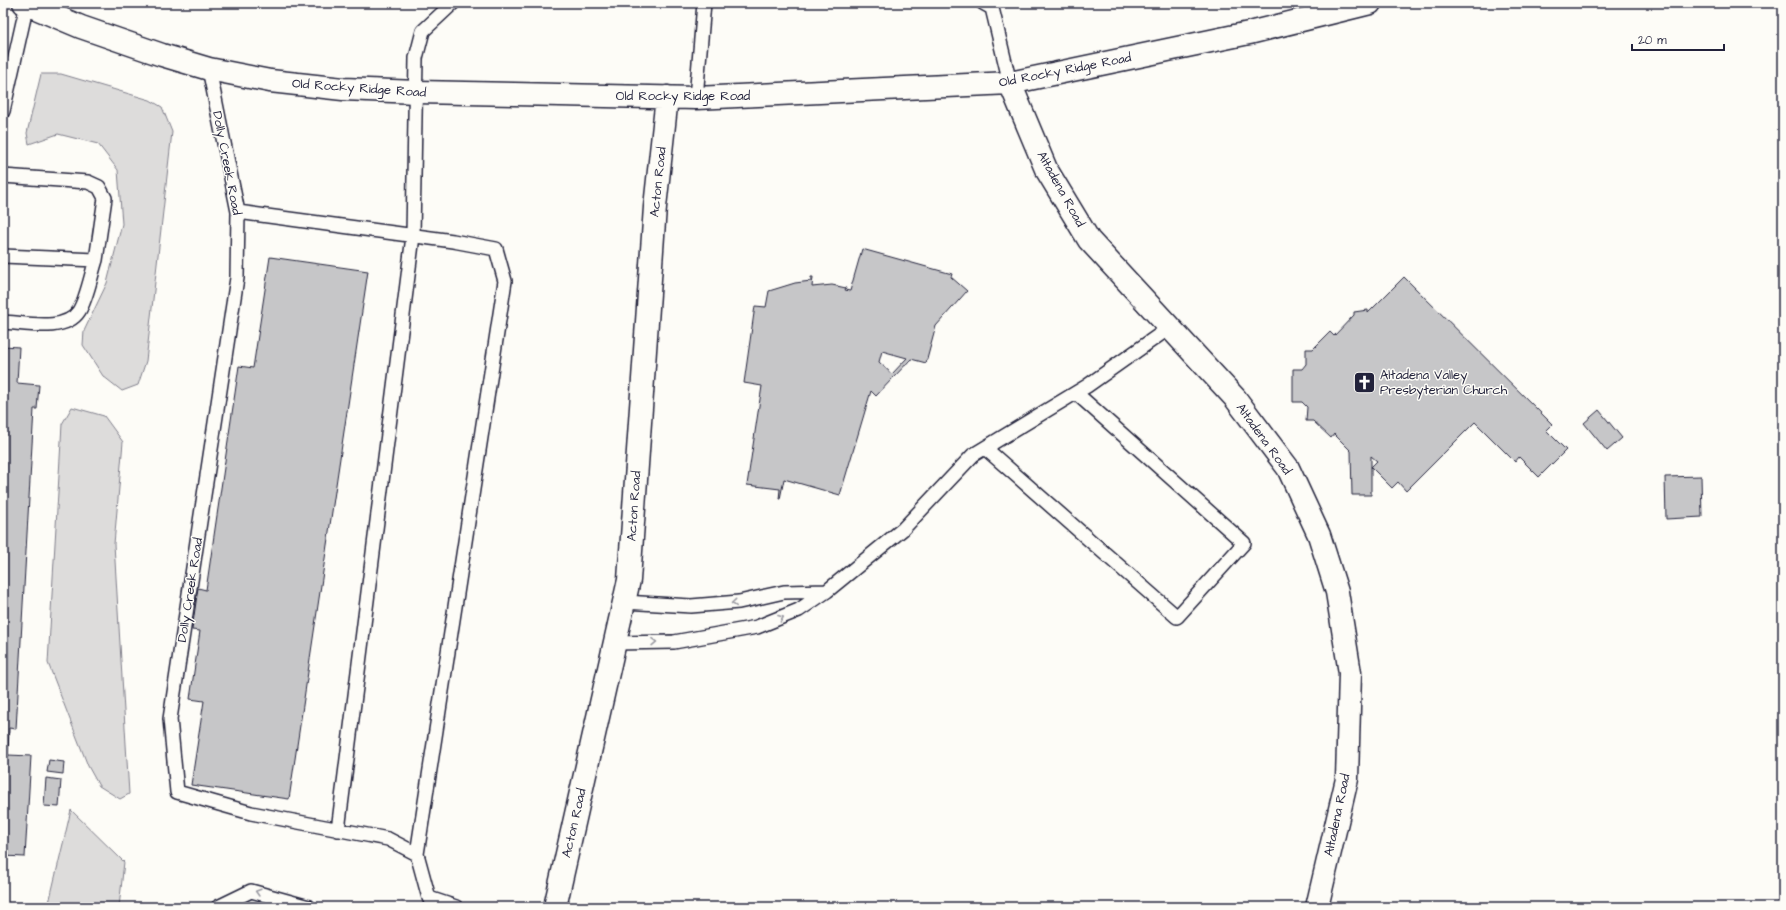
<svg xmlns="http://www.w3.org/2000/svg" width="1786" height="910" font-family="'Architects Daughter',sans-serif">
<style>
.green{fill:#dddcdb;stroke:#807f8b}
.building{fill:#c6c6c8;stroke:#22223b;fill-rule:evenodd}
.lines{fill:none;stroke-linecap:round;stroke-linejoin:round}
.lane-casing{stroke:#22223b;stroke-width:16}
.secondary-casing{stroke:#22223b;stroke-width:25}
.lane{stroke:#fdfcf7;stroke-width:13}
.secondary{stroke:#fdfcf7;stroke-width:22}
.oneway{stroke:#9a9aa2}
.labels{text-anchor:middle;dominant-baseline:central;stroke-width:3;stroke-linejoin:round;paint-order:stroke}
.street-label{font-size:13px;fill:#22223b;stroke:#fdfcf7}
.poi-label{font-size:13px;fill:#22223b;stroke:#fdfcf7;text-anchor:start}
</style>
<rect width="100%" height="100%" fill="#fdfcf7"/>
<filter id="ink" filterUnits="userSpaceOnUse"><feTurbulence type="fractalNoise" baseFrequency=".025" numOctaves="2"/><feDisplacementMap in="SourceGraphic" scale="8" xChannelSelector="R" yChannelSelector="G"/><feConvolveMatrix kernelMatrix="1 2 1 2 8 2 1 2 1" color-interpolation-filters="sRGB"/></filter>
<g filter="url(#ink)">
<path class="green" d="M 41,74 L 61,74 L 150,100 L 162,107 L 172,132 L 146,361 L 138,385 L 122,391 L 103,376 L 83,345 L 84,331 L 107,283 L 122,224 L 118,170 L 98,144 L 58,134 L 29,144 L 27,133 Z
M 72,407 L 104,416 L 123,442 L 114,544 L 129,794 L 120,799 L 99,786 L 88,766 L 48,663 L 62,424 Z
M 71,810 L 124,862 L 119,907 L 48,907 Z"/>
<path class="building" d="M 862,249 L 952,274 L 951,277 L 967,291 L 936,326 L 926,363 L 911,359 L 876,396 L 871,391 L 840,495 L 784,479 L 780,499 L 779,499 L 780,489 L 747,485 L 762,386 L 744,383 L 755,306 L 766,307 L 769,291 L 795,283 L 811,281 L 811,277 L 813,277 L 812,287 L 832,285 L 846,288 L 845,290 L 850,291 ZM 882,351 L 907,358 L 892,374 L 879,362 Z
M 270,257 L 368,271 L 289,799 L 191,785 L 204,701 L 190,699 L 200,631 L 192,630 L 198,588 L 206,590 L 239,366 L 253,368 Z
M 1404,277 L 1552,424 L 1546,430 L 1566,450 L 1539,477 L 1519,457 L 1515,462 L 1475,422 L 1406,491 L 1398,482 L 1392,488 L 1371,467 L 1377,461 L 1371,456 L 1371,495 L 1352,495 L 1351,451 L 1334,434 L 1331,438 L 1313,421 L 1306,421 L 1307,407 L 1302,402 L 1293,402 L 1293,369 L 1302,369 L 1306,364 L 1306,349 L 1313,349 L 1330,332 L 1334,336 L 1354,315 L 1354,312 L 1368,310 L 1368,313 Z
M 3,346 L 19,347 L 17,383 L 39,385 L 37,409 L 34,409 L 16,729 L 9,728 L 8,755 L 31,756 L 25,857 L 3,856 Z
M 1599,410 L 1622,438 L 1607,451 L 1584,423 Z
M 1701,476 L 1702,517 L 1666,519 L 1665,477 Z
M 49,760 L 64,762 L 63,774 L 47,772 Z
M 46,778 L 61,780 L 59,807 L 44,806 Z"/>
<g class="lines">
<defs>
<path id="lane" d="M 983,3 L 992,8 L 1010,83
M 209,69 L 238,212 L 237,278 L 170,719 L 177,792 L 251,813 L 388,839 L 417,854 L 429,898 L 456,907
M 696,98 L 704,3
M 3,111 L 27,4
M 3,176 L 88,182 L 99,187 L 105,198 L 96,260 L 3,256
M 238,212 L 453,241 L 496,249 L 505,281 L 417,854
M 3,322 C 25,323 65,333 79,311 C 87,298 91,275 96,260
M 985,448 L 1177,617 L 1244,543 L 1076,393
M 624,602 L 691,606 L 739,602 L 784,592 L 827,591
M 615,643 L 674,642 L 757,627 L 799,610 L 827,591 L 903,529 L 973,455 L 1087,386 L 1169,328
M 338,830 L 413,236 L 416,58 L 423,31 L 453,3
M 218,907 L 251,891 L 309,907"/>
<path id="secondary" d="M 24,3 L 81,27 L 162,55 L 209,69 L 270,81 L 343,89 L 417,92 L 696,98 L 1010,83 L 1249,33 L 1370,3
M 1010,83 L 1046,169 L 1089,240 L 1235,398 L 1288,468 L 1319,535 L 1337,592 L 1350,673 L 1347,779 L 1317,907
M 555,907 L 629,580 L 655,207 L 667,97"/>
</defs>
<use href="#lane" class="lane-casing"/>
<use href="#secondary" class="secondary-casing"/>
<use href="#lane" class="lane"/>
<use href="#secondary" class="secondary"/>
</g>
<defs><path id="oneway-chevron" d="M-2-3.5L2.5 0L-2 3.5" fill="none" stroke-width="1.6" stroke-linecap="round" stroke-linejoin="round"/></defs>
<g class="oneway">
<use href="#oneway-chevron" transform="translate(734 603) rotate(175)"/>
<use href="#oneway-chevron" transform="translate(781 618) rotate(-21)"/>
<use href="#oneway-chevron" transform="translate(654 642) rotate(-1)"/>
<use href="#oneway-chevron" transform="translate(258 892) rotate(-164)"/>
</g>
</g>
<defs>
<symbol id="church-square" viewBox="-11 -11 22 22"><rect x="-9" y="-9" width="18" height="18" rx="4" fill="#22223b" stroke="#fdfcf7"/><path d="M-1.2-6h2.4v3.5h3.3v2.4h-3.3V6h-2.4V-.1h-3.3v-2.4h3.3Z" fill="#fff"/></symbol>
</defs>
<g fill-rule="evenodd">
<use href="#church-square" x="1352" y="370" width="25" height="25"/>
</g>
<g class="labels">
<g class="street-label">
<text transform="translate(1065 70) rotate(-11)">Old Rocky Ridge Road</text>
<text transform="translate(359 88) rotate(4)">Old Rocky Ridge Road</text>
<text x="683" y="96">Old Rocky Ridge Road</text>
<text transform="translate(227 163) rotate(79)">Dolly Creek Road</text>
<text transform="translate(658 182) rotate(-84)">Acton Road</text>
<text transform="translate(1061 189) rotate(61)">Altadena Road</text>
<text transform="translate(1264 439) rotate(54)">Altadena Road</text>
<text transform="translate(634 506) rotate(-86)">Acton Road</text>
<text transform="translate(190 590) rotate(-81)">Dolly Creek Road</text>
<text transform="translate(1337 815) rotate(-78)">Altadena Road</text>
<text transform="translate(574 823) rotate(-77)">Acton Road</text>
</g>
<g class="poi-label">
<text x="1380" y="375">Altadena Valley<tspan x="1380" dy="15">Presbyterian Church</tspan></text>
</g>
</g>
<rect width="1786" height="910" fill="none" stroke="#fdfcf7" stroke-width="16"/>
<rect x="8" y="8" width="1770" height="894" fill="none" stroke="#22223b" stroke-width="1.5" filter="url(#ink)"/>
<path d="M1632 44v6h92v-6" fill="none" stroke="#22223b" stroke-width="2"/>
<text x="1638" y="44" font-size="12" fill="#22223b" stroke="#fdfcf7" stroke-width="3" paint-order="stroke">20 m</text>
</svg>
